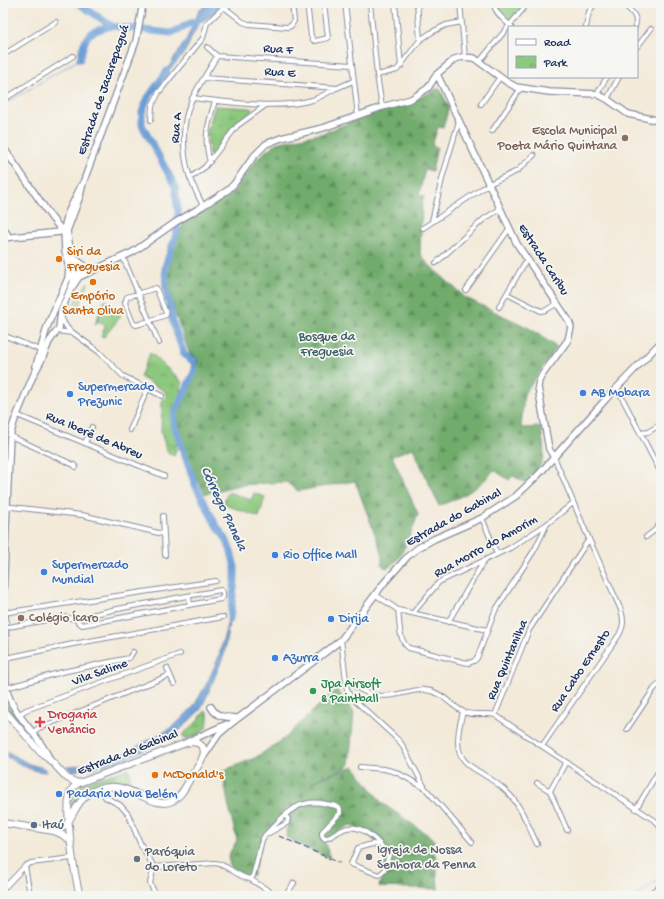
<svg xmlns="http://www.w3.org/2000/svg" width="664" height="899" font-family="'Gochi Hand',sans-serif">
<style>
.green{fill:#8cc87d;stroke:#547c6e}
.forest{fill:url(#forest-firs);stroke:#466e65}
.park{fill:url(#park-tufts);stroke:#547c6e}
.water{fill:#6c9ed7;stroke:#44669a}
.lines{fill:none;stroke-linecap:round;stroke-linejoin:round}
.stream{stroke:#6c9ed7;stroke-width:1}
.river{stroke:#6c9ed7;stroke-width:7}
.street-casing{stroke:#878c9c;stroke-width:6}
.secondary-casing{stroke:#878c9c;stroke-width:8}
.primary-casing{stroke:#878c9c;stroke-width:8}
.highway-casing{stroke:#878c9c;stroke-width:9}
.street{stroke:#fff;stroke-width:4}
.secondary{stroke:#fff;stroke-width:5.5}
.primary{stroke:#fff;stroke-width:6}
.highway{stroke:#fff;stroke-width:7}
.rail{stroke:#1b2f5e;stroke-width:1;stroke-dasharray:6 3;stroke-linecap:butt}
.education-dot{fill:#8d6e63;stroke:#f6f6f2;stroke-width:1.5}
.food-dot{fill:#e8710a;stroke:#f6f6f2;stroke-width:1.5}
.shop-dot{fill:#3f7fe0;stroke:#f6f6f2;stroke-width:1.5}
.leisure-dot{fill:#2e9e5b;stroke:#f6f6f2;stroke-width:1.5}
.health-dot{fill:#e0444e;stroke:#f6f6f2;stroke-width:1.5}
.service-dot{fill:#5c6f8a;stroke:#f6f6f2;stroke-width:1.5}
.worship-dot{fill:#6b7280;stroke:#f6f6f2;stroke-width:1.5}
.labels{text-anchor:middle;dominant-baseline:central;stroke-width:3.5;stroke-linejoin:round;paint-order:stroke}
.street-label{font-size:13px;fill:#1b2f5e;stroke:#f6f6f2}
.education-label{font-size:13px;fill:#785e54;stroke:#f6f6f2;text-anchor:end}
.food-label{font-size:13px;fill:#c56008;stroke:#f6f6f2;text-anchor:start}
.park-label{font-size:13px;fill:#3d5d67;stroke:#f6f6f2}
.shop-label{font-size:13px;fill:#366cbe;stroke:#f6f6f2;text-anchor:start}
.leisure-label{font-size:13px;fill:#27864d;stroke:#f6f6f2;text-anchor:start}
.health-label{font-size:13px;fill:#be3a42;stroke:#f6f6f2;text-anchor:start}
.service-label{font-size:13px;fill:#4e5e75;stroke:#f6f6f2;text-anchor:start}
.worship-label{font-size:13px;fill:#5b616d;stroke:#f6f6f2;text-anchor:start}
.water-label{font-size:14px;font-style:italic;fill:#375688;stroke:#f6f6f2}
</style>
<defs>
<pattern id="forest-firs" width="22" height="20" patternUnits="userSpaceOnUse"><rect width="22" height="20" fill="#71ac6c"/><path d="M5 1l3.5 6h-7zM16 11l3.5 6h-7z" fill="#5c8c5c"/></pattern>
<pattern id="park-tufts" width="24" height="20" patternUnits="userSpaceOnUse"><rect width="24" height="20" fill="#8cc87d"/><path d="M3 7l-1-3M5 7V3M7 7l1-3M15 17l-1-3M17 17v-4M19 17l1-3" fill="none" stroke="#72a36a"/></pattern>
</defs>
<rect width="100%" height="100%" fill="#f6f6f2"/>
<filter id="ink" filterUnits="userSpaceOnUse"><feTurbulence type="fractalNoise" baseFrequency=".025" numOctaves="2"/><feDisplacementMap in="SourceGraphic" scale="8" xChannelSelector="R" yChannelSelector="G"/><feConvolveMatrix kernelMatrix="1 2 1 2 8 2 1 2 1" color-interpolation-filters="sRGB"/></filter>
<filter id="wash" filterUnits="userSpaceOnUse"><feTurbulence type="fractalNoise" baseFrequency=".012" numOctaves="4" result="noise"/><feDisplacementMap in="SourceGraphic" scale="16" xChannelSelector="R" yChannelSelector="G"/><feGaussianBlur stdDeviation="0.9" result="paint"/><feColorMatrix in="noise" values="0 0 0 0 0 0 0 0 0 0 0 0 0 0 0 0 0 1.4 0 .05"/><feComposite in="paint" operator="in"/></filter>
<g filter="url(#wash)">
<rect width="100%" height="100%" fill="#f3ead9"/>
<path class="green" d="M 88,282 L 87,288 L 79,306 L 74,304 L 77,297 Z
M 104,306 L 112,310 L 113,308 L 121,316 L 104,337 L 101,336 L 106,325 L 97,321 Z
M 228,492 L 251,500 L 254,493 L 265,497 L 259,517 L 223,504 Z"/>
<path class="forest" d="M 436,89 L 440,89 L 449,107 L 443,128 L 438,127 L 432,146 L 437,147 L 432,171 L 425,169 L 419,195 L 424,196 L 422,203 L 420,253 L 427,263 L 466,298 L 529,328 L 557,347 L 524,394 L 521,428 L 541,427 C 542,437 545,450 543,459 C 541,467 531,476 525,482 L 513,476 L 509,480 L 494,470 C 477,490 463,496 439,506 L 413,448 L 392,456 L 418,514 C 413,528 401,566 385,568 L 382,565 L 382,553 L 355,481 L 298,491 L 286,482 L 239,485 L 205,494 L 188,462 L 177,420 L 178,408 L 194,378 L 198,361 L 195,356 L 191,358 L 174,310 L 168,283 L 171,255 L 184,222 L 231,194 L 259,157 L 276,143 L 324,133 L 360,118 L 412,102 Z
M 106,300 L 113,308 L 112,310 L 103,306 L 96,324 L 95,324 L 104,301 Z
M 336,689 L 354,713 L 349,766 L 312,782 L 354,766 L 382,803 L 435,840 L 430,847 L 436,856 L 438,889 L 379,887 L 387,854 L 369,835 L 350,825 L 327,838 L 323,836 L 330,858 L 308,849 L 286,837 L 290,803 L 282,816 L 263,838 L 253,875 L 246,876 L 230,867 L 228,856 L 237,840 L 229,808 L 222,771 L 255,758 L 285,738 Z"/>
<path class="park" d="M 494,3 L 526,3 L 512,20 L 507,21 L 498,13 Z
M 215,106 L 251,108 L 252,110 L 251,112 L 233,127 L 212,155 L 209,154 L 207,132 Z
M 150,353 L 153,355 L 182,382 C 179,397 174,413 175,429 C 176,442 179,443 174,456 L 167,452 L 161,432 L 162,401 L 166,397 L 165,391 L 140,377 Z
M 3,688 C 7,708 20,721 32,735 L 33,738 L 32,739 L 3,706 Z
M 205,711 L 208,713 C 209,733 201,732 185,740 L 182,735 L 195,724 Z
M 129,768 L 131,781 L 155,794 L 153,799 C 145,794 136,789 128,785 C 114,780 94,784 83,795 C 78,800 74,807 71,813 C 72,803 72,792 80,785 Z"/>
<path class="water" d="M 208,3 L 225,3 L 206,19 L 200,22 L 192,36 L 189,44 L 184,53 L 176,63 L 162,77 L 186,40 L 199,11 Z
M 184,354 L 188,358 L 195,356 L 198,359 L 194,378 L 191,379 C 192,374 194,367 190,362 C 187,359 185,359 184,354 Z
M 231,610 L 224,655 L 206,698 L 200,710 L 179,731 L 132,756 L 98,767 L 71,771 L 67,766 L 91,764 L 126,752 L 166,731 L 177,723 L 194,706 L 206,685 L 218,659 Z
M 8,752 L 29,764 L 44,768 L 47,772 C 30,772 21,764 7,757 Z"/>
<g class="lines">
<path class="stream" d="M 3,105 L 80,59
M 635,896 L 661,878"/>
<path class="river" d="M 78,3 L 112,26 L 170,33 C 180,31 186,23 196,21
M 80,59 C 86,34 86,32 112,26
M 167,71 L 147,99 L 142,112 L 142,125 L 175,186 L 178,212 L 177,231 L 165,267 L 166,289 L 173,323 L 184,354 L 189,359
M 195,370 L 174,415 L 174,424 L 195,485 L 216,525 L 226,539 L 231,552 L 235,567 L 235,580 L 230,619"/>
</g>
</g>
<g filter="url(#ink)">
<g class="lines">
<defs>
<path id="street" d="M 219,3 L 243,22 L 249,24 L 287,27 L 291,26 L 294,21 L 292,3
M 307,3 L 311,36 L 313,40 L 315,41 L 328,38 L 324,3
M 345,3 L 358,116
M 370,3 L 377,75 L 382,107
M 395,3 L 401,66
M 417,3 L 420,40
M 460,3 L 465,57
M 493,3 C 496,14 504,20 512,27
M 622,3 C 630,10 639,16 635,27
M 586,27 L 589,12 L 595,3
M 207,47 L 217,56 L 352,65
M 637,47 L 651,29
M 3,55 L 56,22
M 480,61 L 528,3
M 377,75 L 397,70 L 420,40 L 432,32 L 446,25 L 462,22
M 204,78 L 337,88 L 353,81
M 597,94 L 607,77
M 192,98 C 227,102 278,110 312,100 C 321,97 329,92 336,88
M 607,99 L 619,77
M 3,100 L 73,56
M 481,104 L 500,77
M 151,120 L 152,106 L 159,92 L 203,38 L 207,23 L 228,3
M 492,131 L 521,88
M 210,162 C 203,137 208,125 215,101
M 190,178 L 205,167 L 237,126 L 266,105
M 203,206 C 199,197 194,188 190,178 C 182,153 181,123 192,99 C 199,84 209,70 217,56
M 432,221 L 443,175 L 459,121
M 423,228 L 489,184 L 517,171 L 534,155
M 123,257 L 159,343
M 436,263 L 484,219 L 500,209
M 156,288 L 166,313 L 166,315 L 140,324 L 136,325 L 133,323 L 125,303 L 127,297 Z
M 466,290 L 509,229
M 507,294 L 541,311 L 546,310 L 558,303
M 499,307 L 527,259
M 61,316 L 64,323 L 68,329 L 99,352 L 123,376 L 162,396
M 57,331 L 72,333
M 3,335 L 40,350
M 617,388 L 661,473
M 17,415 L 164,476
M 130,430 L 148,388
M 641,433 L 648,432 L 661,424
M 10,436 L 74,465 L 76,467
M 85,443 L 92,427
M 3,506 L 82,515 L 163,534
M 163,516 L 165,555
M 482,518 L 497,554
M 646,537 L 655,530 L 661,522
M 376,595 L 398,610 L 487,630
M 398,610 C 400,622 398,641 409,648 L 463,662 L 469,663 L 474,661 L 477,658 L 495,611 L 535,549 L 547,524
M 3,613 L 216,581
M 413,613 L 439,582 L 510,548 L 547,524 L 573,503
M 75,619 L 82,625 L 221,599 L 223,597 L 223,592 L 221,590 L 187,596
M 448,622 L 484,561
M 3,628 L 63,617 L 75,619 L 112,610 L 187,596 L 189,597 L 190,605
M 341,640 L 346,680 C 366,696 379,699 403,693 C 410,692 418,689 425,690 C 441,691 449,704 462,711 C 471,717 485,712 495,715 L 657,822 L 661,829
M 6,658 L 73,644 L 223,617
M 167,668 L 174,684
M 346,680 L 347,690 L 350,696 L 394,736 L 401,743 L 425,788 L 472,842
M 6,688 L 62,672 L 129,658 L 133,652
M 463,712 C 445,774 478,761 510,795 C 522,808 529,828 537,844
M 18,715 L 26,710 L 180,654
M 495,715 L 529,630 L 589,539 L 554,457
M 627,729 L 654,689 L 661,682
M 33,732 L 39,728 L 170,675
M 542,746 L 619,635 C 624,626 624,620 621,610 L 589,539
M 360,767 L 384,769 L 396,772 L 425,788
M 537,783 L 550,791 L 567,830
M 101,788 L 105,797 L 120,805 L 128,814 L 140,843 L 154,867 L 150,883 L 156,896
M 550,791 L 566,762
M 636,809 L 661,767
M 269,833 L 287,823 L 288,819 L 285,815
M 25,866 L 29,889
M 154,867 L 216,863 C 229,866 238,877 250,879 L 253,876 L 262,840 L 265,835 C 283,817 297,797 326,804 C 331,805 337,805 340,809 L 340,813 L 322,832 L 322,836 L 324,839 C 331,838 337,832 344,829 C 362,822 379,842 389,855 L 384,871 L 379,875 L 351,864 L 358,848 L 372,844 L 380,845
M 250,879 L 277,896
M 6,886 L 25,866 L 31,863 L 72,858
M 285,896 L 294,883"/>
<path id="secondary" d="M 437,74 L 517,244 L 569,321 L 571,327 L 568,340 L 542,375 L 539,381 L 538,387 L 549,449 L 554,457
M 3,147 L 51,217 L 64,233
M 3,228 L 9,237
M 3,238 L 60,232 L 66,230
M 71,256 L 89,269
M 72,275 L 93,268
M 71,289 L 79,277 L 133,252 L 176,222 L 203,206 L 228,190 L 234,184 L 254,156 L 266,144 L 281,138 L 323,128 L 382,107 L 411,99 L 428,88 L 437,74 L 455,59 L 462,57 L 474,58 L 507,82 L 516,87 L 549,92 L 597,94 L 607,99 L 628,114 L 661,121
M 36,366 L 47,327 L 68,278 L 69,268 L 65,251 L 64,229 L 68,213 L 81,186
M 3,597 L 10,436 L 14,422 L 33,376 L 42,359 L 49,342 L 59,328 L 61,311 L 73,283 L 74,272 L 67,231 L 80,196 L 83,183 L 136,41 L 143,3
M 3,606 L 5,613 L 6,688 C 13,717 39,733 50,760
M 211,707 C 217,718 226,717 238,718
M 187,742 L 227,724
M 204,756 L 219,734 L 233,722 L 314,661 L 341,640 L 384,583 L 408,556 L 418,548 L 434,539 L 482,518 L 516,496 L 539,474 L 606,399 L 661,342"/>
<path id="primary" d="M 3,709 L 40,752 L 52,762 L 67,778 L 75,782 L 79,783
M 3,823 L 54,831 L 61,834 L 71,841
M 54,831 C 58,830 62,828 65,825 C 70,821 72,815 75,810 C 82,797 93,788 109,787 C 130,784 155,810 172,801 C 182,796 187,784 192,775 C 196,769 201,763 203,756 C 207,744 196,741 186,743 L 79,783 C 77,784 74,786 72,789 C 62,803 75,877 80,896"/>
<path id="highway" d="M 648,896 L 661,888"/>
</defs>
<use href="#street" class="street-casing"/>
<use href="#secondary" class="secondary-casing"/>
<use href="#primary" class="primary-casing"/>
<use href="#highway" class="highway-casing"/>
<use href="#street" class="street"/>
<use href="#secondary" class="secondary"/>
<use href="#primary" class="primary"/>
<use href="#highway" class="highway"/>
<path class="rail" d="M 279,836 L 340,863"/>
</g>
</g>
<g class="education-dot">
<circle cx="625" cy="138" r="4"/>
<circle cx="21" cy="618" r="4"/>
</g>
<g class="food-dot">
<circle cx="59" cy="259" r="4"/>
<circle cx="93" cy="282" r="4"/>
<circle cx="155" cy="775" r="4"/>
</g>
<g class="shop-dot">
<circle cx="583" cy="393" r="4"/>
<circle cx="70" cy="394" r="4"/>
<circle cx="275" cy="555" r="4"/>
<circle cx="44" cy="572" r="4"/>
<circle cx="331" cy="619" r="4"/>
<circle cx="275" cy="658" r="4"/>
<circle cx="59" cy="794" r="4"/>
</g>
<circle class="leisure-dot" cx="313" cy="691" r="4"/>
<path class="health-dot" d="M38 716h4v4h4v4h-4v4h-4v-4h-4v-4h4z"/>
<circle class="service-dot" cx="34" cy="825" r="4"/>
<g class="worship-dot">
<circle cx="369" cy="857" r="4"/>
<circle cx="137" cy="859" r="4"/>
</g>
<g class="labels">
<g class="street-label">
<text transform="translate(278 50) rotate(4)">Rua F</text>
<text transform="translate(280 73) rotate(4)">Rua E</text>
<text transform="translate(104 90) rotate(-71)">Estrada de Jacarepaguá</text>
<text transform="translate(177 128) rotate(-85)">Rua A</text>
<text transform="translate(543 260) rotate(57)">Estrada Caribu</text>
<text transform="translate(94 436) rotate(23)">Rua Iberê de Abreu</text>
<text transform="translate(454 518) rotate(-29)">Estrada do Gabinal</text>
<text transform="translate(486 547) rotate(-29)">Rua Morro do Amorim</text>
<text transform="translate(508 660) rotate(-67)">Rua Quintanilha</text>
<text transform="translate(581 671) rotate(-56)">Rua Cabo Ernesto</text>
<text transform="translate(100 673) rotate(-20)">Vila Salime</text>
<text transform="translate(128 753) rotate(-21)">Estrada do Gabinal</text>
</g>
<g class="education-label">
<text x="617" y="131">Escola Municipal<tspan x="617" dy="15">Poeta Mário Quintana</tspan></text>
<text x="29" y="618" text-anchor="start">Colégio Ícaro</text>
</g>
<g class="food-label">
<text x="67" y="252">Siri da<tspan x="67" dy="15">Freguesia</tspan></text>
<text x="93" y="296" text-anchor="middle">Empório<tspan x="93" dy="15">Santa Oliva</tspan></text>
<text x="163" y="775">McDonald's</text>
</g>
<g class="park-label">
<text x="327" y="337">Bosque da<tspan x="327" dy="15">Freguesia</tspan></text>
</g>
<g class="shop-label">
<text x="78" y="387">Supermercado<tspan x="78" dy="15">Prezunic</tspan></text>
<text x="591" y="393">AB Mobara</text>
<text x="283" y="555">Rio Office Mall</text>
<text x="52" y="565">Supermercado<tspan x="52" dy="15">Mundial</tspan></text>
<text x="339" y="619">Dirija</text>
<text x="283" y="658">Azurra</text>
<text x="67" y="794">Padaria Nova Belém</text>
</g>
<g class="leisure-label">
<text x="321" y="684">Jpa Airsoft<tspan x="321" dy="15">&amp; Paintball</tspan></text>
</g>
<g class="health-label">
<text x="48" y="715">Drogaria<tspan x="48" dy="15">Venâncio</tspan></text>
</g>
<g class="service-label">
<text x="42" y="825">Itaú</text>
</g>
<g class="worship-label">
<text x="377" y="850">Igreja de Nossa<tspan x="377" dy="15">Senhora da Penna</tspan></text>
<text x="145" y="852">Paróquia<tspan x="145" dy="15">do Loreto</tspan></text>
</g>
<g class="water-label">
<text transform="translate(223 509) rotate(65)">Córrego Panela</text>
</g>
</g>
<rect width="664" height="899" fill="none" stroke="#f6f6f2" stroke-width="16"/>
<rect x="508" y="26" width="130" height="52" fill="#f6f6f2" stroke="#9ea6b7"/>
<rect x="516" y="39" width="20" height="6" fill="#ffffff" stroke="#9ea6b7"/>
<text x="544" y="46" font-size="12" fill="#1b2f5e">Road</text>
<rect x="516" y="56" width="20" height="12" fill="url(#park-tufts)" stroke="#9ea6b7"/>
<text x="544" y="66" font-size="12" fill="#1b2f5e">Park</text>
</svg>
